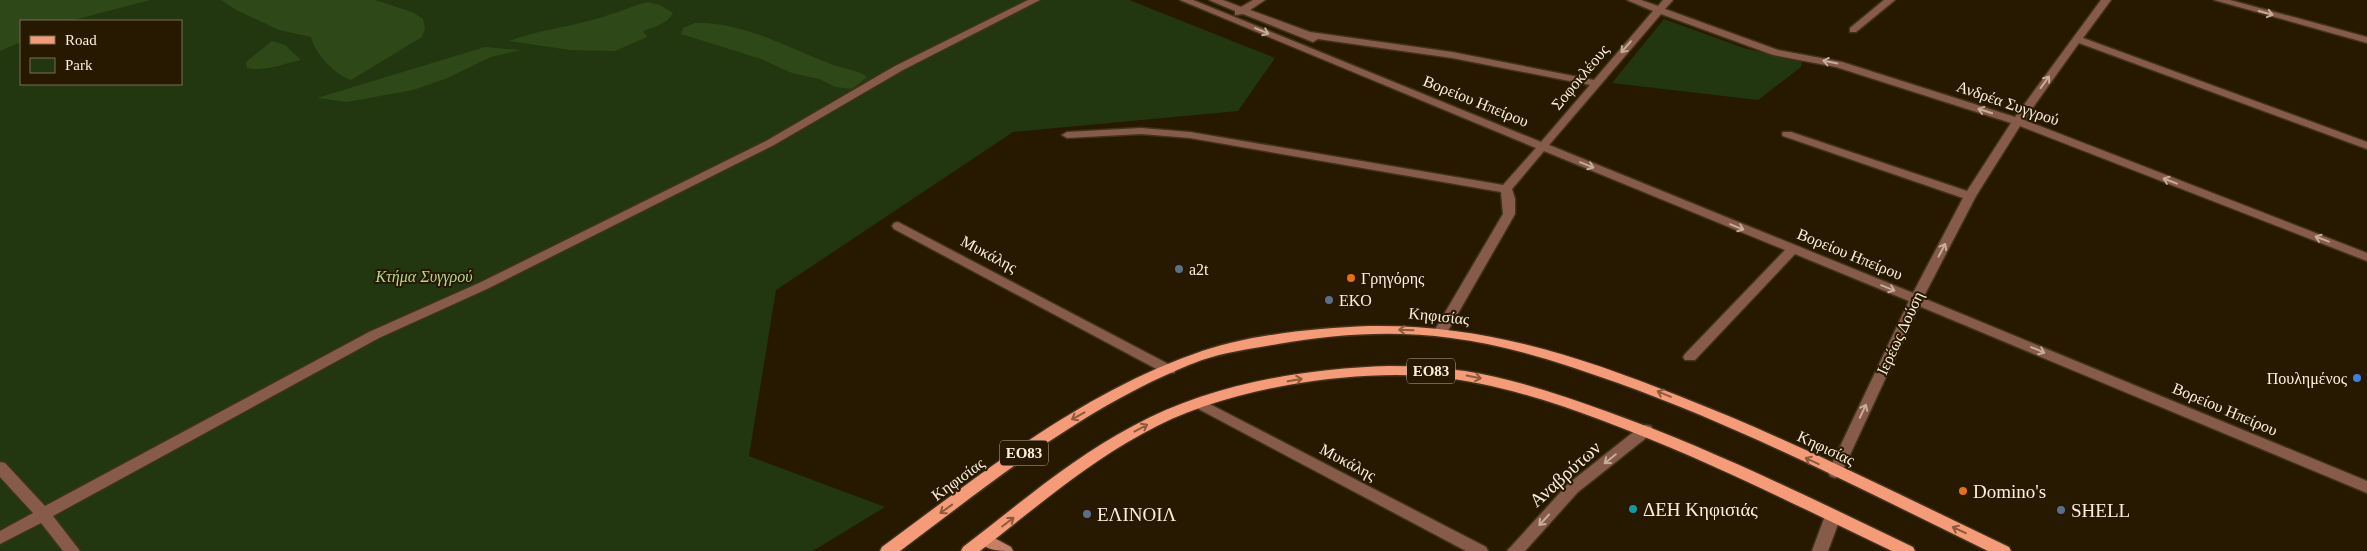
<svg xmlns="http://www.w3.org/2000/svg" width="2367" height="551" font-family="'Times New Roman',serif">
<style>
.green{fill:#22370f;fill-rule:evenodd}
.forest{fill:#2f4818}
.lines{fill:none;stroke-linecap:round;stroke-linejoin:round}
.street-casing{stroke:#40321b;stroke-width:3}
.secondary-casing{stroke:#40321b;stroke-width:3}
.primary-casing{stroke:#40321b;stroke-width:3}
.street{fill:#865b4a;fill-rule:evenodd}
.secondary{fill:#c47f64;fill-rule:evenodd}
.primary{fill:#f59b77;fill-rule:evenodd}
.oneway{stroke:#c6ac9c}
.oneway2{stroke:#8e5a3c}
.service-dot{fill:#5c6f8a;stroke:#271800;stroke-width:2}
.food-dot{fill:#e8710a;stroke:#271800;stroke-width:2}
.shop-dot{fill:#3f7fe0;stroke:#271800;stroke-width:2}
.culture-dot{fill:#0f9aa8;stroke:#271800;stroke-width:2}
.labels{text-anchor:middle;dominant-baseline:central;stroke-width:4;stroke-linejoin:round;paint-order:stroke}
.shield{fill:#271800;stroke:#bbae9c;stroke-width:1}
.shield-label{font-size:15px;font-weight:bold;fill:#faefdf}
.street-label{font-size:16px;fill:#faefdf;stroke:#271800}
.poi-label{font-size:16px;fill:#faefdf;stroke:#271800;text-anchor:start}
.park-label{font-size:16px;font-style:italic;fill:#aed98e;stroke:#271800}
.near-street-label{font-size:19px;fill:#faefdf;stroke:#271800}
.near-poi-label{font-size:19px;fill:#faefdf;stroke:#271800;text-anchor:start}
</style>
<rect width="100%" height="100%" fill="#271800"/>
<path class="green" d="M 0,0 L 1129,0 L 1275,58 L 1238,111 L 1013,132 L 776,290 L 749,456 L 885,507 L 813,551 L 0,551 ZM 21,21 L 181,21 L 181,84 L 21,84 Z
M 1664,19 L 1744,48 L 1802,62 L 1801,67 L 1758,100 L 1612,83 Z"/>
<path class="forest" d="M 0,0 L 150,0 L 70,21 L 21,21 L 21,42 L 0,51 Z
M 221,0 L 375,0 L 412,12 L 423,19 L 425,28 L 422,37 L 351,80 C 334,74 316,55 311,37 L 279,30 L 236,10 Z
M 647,2 L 660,5 L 673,13 C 667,24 654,27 643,31 L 647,37 L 615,51 L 570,50 L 509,41 C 536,31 562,28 588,21 C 609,16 627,8 647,2 Z
M 695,23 C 742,21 788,48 831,64 C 843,69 856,69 867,77 L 852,89 L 836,87 L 819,79 L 792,73 L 761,59 L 681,34 L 683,28 Z
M 272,41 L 285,45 L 301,60 C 282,64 266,72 247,68 L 246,62 Z
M 485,47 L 520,50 L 491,57 L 445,79 L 413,90 L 347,102 L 317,98 Z"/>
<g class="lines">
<defs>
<path id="street" d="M 1028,0 L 1040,0 L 903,70 L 774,145 L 487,289 L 379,338 L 53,516 L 80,551 L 63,551 L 41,523 L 0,544 L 0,531 L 33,513 L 0,477 L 0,462 L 5,463 L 45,506 L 369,332 L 479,283 L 766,141 L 895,66 Z
M 1180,0 L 1193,0 L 1541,142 L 1590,85 L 1452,58 L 1318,39 L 1313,42 L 1243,14 L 1235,15 L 1235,11 L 1209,0 L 1223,0 L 1241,7 L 1253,0 L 1265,0 L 1250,10 L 1310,32 L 1452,52 L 1594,80 L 1653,11 L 1627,0 L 1641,0 L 1658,6 L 1663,0 L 1673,0 L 1665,9 L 1778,50 L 1842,62 L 2015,117 L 2101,0 L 2111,0 L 2083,38 L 2367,142 L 2367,149 L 2079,43 L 2024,120 L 2367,253 L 2367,261 L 2020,126 L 1976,196 L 1923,298 L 2367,481 L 2367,493 L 1919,306 L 1842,472 L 1840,476 L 1835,478 L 1830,476 L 1828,472 L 1909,301 L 1795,254 L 1695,360 L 1685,360 L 1683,357 L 1685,354 L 1785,250 L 1544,151 L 1512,189 L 1515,199 L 1515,214 L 1445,336 L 1435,336 L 1433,333 L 1503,214 L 1501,192 L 1190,138 L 1141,134 L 1067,138 L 1062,135 L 1067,132 L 1141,128 L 1190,132 L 1503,185 L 1536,148 ZM 1661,14 L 1773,55 L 1836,67 L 2011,123 L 1967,191 L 1791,132 L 1783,132 L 1782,134 L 1783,136 L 1963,198 L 1913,293 L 1549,145 Z
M 1884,0 L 1895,0 L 1856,32 L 1850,32 L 1850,28 Z
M 2214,0 L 2230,0 L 2367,37 L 2367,43 Z
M 898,222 L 1174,367 L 1176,370 L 1174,373 L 1164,373 L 894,229 L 892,226 L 894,223 Z
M 1198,398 L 1486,547 L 1488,551 L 1466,551 L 1193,406 L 1191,403 L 1193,400 Z
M 1646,425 L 1651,426 L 1653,430 L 1651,434 L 1578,492 L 1525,551 L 1507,551 L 1568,484 L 1641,426 Z
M 1833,510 L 1838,512 L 1841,516 L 1828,551 L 1812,551 L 1825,516 L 1828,512 Z"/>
<path id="secondary" d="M 985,533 L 1011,547 L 1013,551 C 1000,551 984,551 977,539 L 979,535 Z"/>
<path id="primary" d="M 1369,326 C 1481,324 1576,355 1679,396 C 1792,440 1900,495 2009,547 L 2011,551 L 1988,551 C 1867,492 1746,429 1618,383 C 1564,364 1508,345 1451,338 C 1394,330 1335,334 1278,344 C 1253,348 1226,352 1202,360 C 1090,402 995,480 900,551 L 880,551 L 882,547 C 980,475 1078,395 1194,354 C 1244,335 1315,328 1369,326 Z
M 1389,366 C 1414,366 1440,368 1465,371 C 1515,379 1563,396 1611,413 C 1714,450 1813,499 1913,547 L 1915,551 L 1892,551 C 1796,505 1701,457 1601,420 C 1545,399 1487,381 1427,376 C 1381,373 1334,377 1288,385 C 1238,394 1186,409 1142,434 C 1083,466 1033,510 980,551 L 961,551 L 963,547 C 1018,505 1072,458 1133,426 C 1211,384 1301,369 1389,366 Z"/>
</defs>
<use href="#street" class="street-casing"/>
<use href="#secondary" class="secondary-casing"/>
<use href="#primary" class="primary-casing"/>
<use href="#street" class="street"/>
<use href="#secondary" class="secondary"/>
<use href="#primary" class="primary"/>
</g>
<defs><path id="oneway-shaft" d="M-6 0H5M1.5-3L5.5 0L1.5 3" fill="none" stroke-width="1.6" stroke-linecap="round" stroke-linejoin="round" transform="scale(1.25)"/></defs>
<g class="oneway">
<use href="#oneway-shaft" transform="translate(2266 13) rotate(15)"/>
<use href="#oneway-shaft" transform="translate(1262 31) rotate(23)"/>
<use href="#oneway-shaft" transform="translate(1626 47) rotate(131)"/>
<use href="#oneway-shaft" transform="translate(1830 62) rotate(-169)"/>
<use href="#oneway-shaft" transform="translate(2045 82) rotate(-54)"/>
<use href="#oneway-shaft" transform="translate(1985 111) rotate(-162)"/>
<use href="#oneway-shaft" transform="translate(1587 165) rotate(22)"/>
<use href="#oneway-shaft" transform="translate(2170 181) rotate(-159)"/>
<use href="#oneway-shaft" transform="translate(1737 227) rotate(22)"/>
<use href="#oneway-shaft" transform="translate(2322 239) rotate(-159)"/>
<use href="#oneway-shaft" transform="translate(1942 250) rotate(-62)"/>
<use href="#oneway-shaft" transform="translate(1888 288) rotate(22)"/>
<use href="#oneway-shaft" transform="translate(2038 350) rotate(23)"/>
<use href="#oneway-shaft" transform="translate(1863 411) rotate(-65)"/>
<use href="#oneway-shaft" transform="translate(1610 459) rotate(141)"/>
<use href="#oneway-shaft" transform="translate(1544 520) rotate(133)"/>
</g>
<g class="oneway2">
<use href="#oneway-shaft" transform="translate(1406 330) rotate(-178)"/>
<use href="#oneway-shaft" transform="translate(1474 377) rotate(11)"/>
<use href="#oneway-shaft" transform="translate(1295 380) rotate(-10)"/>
<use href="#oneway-shaft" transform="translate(1664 394) rotate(-157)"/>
<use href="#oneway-shaft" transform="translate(1078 416) rotate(151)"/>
<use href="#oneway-shaft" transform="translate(1141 428) rotate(-28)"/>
<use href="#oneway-shaft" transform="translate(1812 461) rotate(-155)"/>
<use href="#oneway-shaft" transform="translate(946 509) rotate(144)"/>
<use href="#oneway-shaft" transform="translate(1008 522) rotate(-37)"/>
<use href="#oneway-shaft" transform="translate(1959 530) rotate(-155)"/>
</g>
<g class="service-dot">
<circle cx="1179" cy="269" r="5"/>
<circle cx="1329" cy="300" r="5"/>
<circle cx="2061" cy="510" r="5"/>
<circle cx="1087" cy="514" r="5"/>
</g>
<g class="food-dot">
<circle cx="1351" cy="278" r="5"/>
<circle cx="1963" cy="491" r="5"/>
</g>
<circle class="shop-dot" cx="2357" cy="378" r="5"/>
<circle class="culture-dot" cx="1633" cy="509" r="5"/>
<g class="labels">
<g class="shield">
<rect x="1407" y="358.5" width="48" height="25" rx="4"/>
<rect x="1000" y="440.5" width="48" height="25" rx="4"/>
</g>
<g class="shield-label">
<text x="1431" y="371">ΕΟ83</text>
<text x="1024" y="453">ΕΟ83</text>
</g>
<g class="street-label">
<text transform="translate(1580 77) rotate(-50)">Σοφοκλέους</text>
<text transform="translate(1476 101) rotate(22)">Βορείου Ηπείρου</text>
<text transform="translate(2008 103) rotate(19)">Ανδρέα Συγγρού</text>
<text transform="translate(989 254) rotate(28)">Μυκάλης</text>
<text transform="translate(1850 254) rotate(22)">Βορείου Ηπείρου</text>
<text transform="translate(1439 316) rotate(6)">Κηφισίας</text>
<text transform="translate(1900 333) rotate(-65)">Ιερέως Δούση</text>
<text transform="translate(2225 409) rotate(23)">Βορείου Ηπείρου</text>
<text transform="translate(1826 448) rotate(25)">Κηφισίας</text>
<text transform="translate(1348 462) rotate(28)">Μυκάλης</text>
<text transform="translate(958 479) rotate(-36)">Κηφισίας</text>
</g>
<g class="poi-label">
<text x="1189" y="269">a2t</text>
<text x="1361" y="278">Γρηγόρης</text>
<text x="1339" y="300">EKO</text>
<text x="2347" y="378" text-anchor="end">Πουλημένος</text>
</g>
<g class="park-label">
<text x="424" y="276">Κτήμα Συγγρού</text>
</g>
<g class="near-street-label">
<text transform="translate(1565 474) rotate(-42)">Αναβρύτων</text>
</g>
<g class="near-poi-label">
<text x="1973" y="491">Domino's</text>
<text x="1643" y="509">ΔΕΗ Κηφισιάς</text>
<text x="2071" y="510">SHELL</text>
<text x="1097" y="514">ΕΛΙΝΟΙΛ</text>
</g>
</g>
<rect x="20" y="20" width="162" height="65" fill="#271800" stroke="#7b6e59"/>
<rect x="30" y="36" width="25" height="8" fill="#f59b77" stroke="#7b6e59"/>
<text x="65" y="45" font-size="15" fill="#faefdf">Road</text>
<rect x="30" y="58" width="25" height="15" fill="#22370f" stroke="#7b6e59"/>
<text x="65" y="70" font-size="15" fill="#faefdf">Park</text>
</svg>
